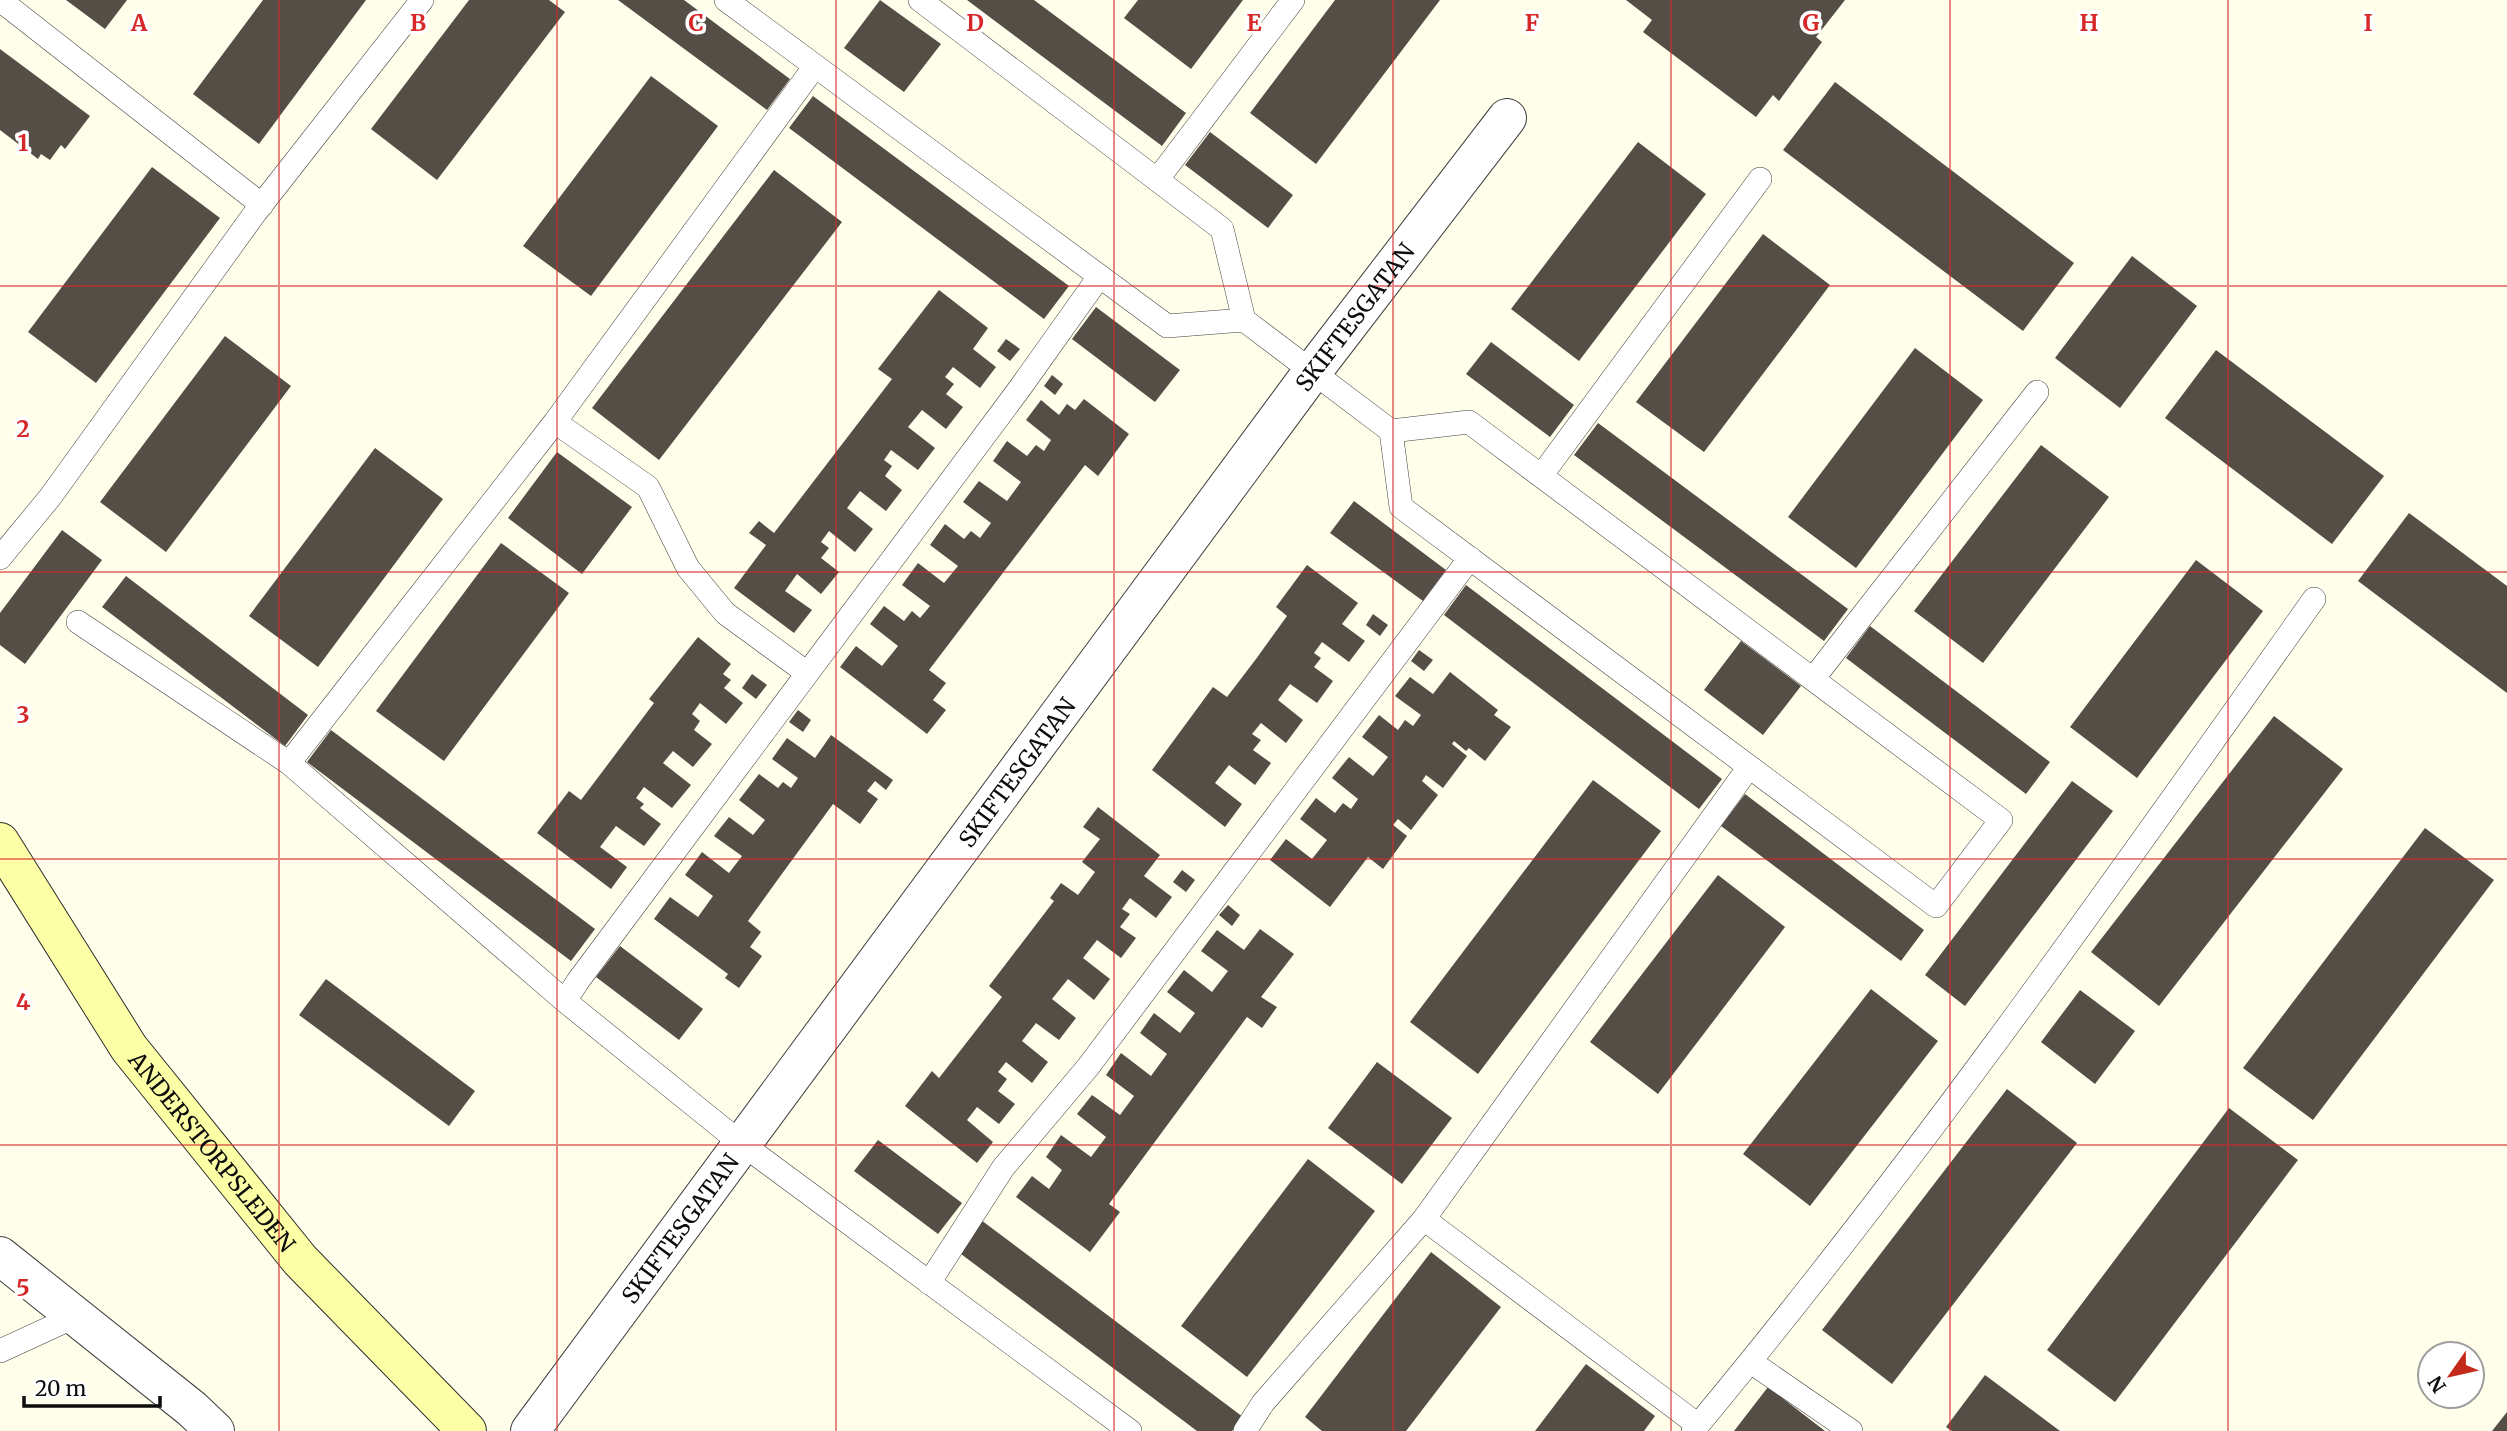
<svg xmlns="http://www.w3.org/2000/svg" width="2507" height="1431" font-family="Merriweather,serif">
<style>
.building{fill:#554e47}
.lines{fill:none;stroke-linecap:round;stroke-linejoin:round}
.service-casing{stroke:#3f3f3f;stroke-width:24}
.minor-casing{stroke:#3f3f3f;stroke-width:40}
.secondary-casing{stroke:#2e2e2e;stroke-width:40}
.service{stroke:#fff;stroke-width:23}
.minor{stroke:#fff;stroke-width:38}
.secondary{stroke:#fcffa5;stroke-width:38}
.grid{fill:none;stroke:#d62828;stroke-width:2;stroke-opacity:0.55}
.labels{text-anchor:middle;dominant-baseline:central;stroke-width:7;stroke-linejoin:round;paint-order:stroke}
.street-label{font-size:23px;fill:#0c0c0c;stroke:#fff}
.grid-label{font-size:23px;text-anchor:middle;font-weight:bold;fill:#d62828;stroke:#fff;stroke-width:7;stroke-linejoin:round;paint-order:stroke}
</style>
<rect width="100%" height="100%" fill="#fffeea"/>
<path class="building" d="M 66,0 L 127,0 L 105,29 Z
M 263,0 L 366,0 L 259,144 L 193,94 Z
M 469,0 L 549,0 L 565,12 L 437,180 L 371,129 Z
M 618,0 L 684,0 L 790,79 L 767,110 Z
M 880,0 L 941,44 L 904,92 L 844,48 Z
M 967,0 L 1034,0 L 1186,113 L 1162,146 Z
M 1138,0 L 1243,0 L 1191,69 L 1124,18 Z
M 1335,0 L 1440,0 L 1316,164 L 1250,113 Z
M 1626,0 L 1845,0 L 1816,37 L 1822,42 L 1779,101 L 1773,95 L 1756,117 L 1643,32 L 1652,20 Z
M 0,49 L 90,116 L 65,149 L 61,145 L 50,160 L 41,154 L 38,159 L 0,130 Z
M 651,76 L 718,126 L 591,296 L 523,246 Z
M 1835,82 L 2074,263 L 2023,331 L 1783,150 Z
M 813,96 L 1069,286 L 1044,319 L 789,128 Z
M 1210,132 L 1293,195 L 1268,228 L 1185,165 Z
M 1638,142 L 1706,194 L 1579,361 L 1511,309 Z
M 152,167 L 220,218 L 96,383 L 28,332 Z
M 774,170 L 842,222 L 659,460 L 592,408 Z
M 1763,234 L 1830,285 L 1704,452 L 1636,402 Z
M 2132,256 L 2197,306 L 2120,408 L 2055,358 Z
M 939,290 L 988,328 L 973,349 L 996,367 L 980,388 L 953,367 L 945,377 L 954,384 L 946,394 L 963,407 L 946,429 L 922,410 L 908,427 L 935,448 L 918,470 L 891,450 L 884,460 L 892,466 L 885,476 L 902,490 L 886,511 L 860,491 L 847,508 L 873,529 L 855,552 L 829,531 L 821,542 L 829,548 L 821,558 L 839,572 L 821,594 L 797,574 L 785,591 L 812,610 L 794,633 L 734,588 L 766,545 L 749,533 L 759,521 L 774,533 L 892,379 L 878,369 Z
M 1096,307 L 1180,370 L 1155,402 L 1072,339 Z
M 225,336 L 291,386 L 166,552 L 100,502 Z
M 1006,339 L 1020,349 L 1010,361 L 997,351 Z
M 1491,342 L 1574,405 L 1550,437 L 1466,374 Z
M 1915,348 L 1983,400 L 1856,568 L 1788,517 Z
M 2216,350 L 2384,476 L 2332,544 L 2165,418 Z
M 1052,375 L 1063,384 L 1055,395 L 1044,386 Z
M 1084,399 L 1129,434 L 1098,476 L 1085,465 L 929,670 L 946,683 L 933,700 L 946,710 L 927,734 L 840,667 L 856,646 L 882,666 L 898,646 L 870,624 L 884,606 L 904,621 L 912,611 L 920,618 L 930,606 L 902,585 L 918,563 L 944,583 L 958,566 L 930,545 L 945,524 L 964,539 L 971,531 L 980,538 L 991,523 L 963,502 L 979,481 L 1007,501 L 1021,482 L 993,461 L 1007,441 L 1027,456 L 1036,445 L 1044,451 L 1051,440 L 1026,420 L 1041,400 L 1059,415 L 1067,404 L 1075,410 Z
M 1598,423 L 1848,609 L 1824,641 L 1574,455 Z
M 2041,445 L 2109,497 L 1983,663 L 1914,611 Z
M 375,448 L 443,499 L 318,667 L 249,616 Z
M 557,452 L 632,507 L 582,574 L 508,518 Z
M 1354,501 L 1446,570 L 1423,601 L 1330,533 Z
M 2409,513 L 2507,586 L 2507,693 L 2358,581 Z
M 62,530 L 102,560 L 25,664 L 0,645 L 0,613 Z
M 501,543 L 569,593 L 444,761 L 376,711 Z
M 2196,560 L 2263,611 L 2137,778 L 2070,727 Z
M 1307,565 L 1358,603 L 1342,624 L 1365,641 L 1349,662 L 1322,642 L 1314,653 L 1321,658 L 1314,667 L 1333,681 L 1317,703 L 1290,684 L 1278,700 L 1303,720 L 1286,743 L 1261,723 L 1252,734 L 1261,740 L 1253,750 L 1271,763 L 1255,785 L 1229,765 L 1215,783 L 1242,804 L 1225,827 L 1152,770 L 1213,687 L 1227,697 L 1256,659 L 1287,616 L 1276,607 Z
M 126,576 L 308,715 L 285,746 L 102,607 Z
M 1466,585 L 1722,779 L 1699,809 L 1444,615 Z
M 1373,614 L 1388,625 L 1380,636 L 1366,625 Z
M 1870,626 L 2050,762 L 2026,794 L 1846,658 Z
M 698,637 L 731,664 L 723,674 L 731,680 L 724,688 L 743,703 L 726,724 L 700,703 L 692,714 L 700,721 L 694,730 L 712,744 L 693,767 L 673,751 L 663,763 L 691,785 L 672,808 L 644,787 L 636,798 L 644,804 L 640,808 L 661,824 L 644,846 L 616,826 L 600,847 L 627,867 L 611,889 L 537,833 L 569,791 L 581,800 L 654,703 L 649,699 Z
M 1741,641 L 1801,686 L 1763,735 L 1704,690 Z
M 1419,650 L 1433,660 L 1424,671 L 1411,661 Z
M 1450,672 L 1498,710 L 1494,715 L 1511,727 L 1485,761 L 1469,748 L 1466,751 L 1454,741 L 1452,744 L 1467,756 L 1443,788 L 1426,775 L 1422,781 L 1438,795 L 1411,830 L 1398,819 L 1393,825 L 1407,836 L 1383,869 L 1368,857 L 1330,907 L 1270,860 L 1286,839 L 1312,859 L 1327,840 L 1300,819 L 1316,798 L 1335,813 L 1343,803 L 1351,809 L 1358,799 L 1332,778 L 1349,757 L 1373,776 L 1388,757 L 1362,737 L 1379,715 L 1398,730 L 1405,720 L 1413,726 L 1421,715 L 1395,696 L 1410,677 L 1433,694 Z
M 752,674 L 767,685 L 756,699 L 742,688 Z
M 798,710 L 811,720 L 803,732 L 789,722 Z
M 2274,716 L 2343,769 L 2159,1006 L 2091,952 Z
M 331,730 L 595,929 L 571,961 L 307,762 Z
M 831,735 L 893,780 L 886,790 L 875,781 L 867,791 L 878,799 L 860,824 L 833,804 L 776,882 L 748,921 L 761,932 L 750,947 L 762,956 L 739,988 L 725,978 L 728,974 L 654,919 L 670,897 L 698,917 L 713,896 L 685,875 L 702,852 L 729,873 L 742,856 L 714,836 L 729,817 L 753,835 L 765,820 L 739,800 L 759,774 L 778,788 L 783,782 L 791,788 L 798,778 L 772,759 L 787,738 L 815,758 Z
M 1593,780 L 1661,831 L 1478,1074 L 1410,1022 Z
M 2072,781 L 2113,811 L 1965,1006 L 1925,975 Z
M 1745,794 L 1924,930 L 1901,961 L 1721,826 Z
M 1098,807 L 1160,855 L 1144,876 L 1172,897 L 1156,918 L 1130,898 L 1122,909 L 1130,914 L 1120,927 L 1136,938 L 1121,958 L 1097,940 L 1083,958 L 1110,979 L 1094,1000 L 1068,979 L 1052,999 L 1076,1018 L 1059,1040 L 1036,1023 L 1022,1041 L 1048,1062 L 1032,1083 L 1006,1062 L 998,1072 L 1007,1079 L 998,1091 L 1015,1104 L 999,1124 L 977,1107 L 967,1120 L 993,1142 L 977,1163 L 905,1106 L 932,1071 L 939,1078 L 1002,997 L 989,986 L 1054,901 L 1050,898 L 1061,883 L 1078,895 L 1095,872 L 1082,862 L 1100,839 L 1083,827 Z
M 2425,828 L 2494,880 L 2313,1120 L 2243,1068 Z
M 1182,870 L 1195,880 L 1186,892 L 1173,882 Z
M 1718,875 L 1785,927 L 1658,1094 L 1590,1042 Z
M 1228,905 L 1240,915 L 1232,926 L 1219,915 Z
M 1260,929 L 1294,954 L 1261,997 L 1277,1007 L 1262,1028 L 1247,1017 L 1109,1204 L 1120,1212 L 1090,1252 L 1016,1197 L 1032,1176 L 1049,1189 L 1062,1170 L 1046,1157 L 1061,1135 L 1091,1157 L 1106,1137 L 1077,1114 L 1092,1095 L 1120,1115 L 1134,1096 L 1106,1075 L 1121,1053 L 1151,1076 L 1167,1054 L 1140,1033 L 1154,1013 L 1180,1033 L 1195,1013 L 1167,992 L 1184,970 L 1212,992 L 1228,971 L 1201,951 L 1217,930 L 1244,950 Z
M 620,946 L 703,1009 L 679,1040 L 596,977 Z
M 326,979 L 475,1091 L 449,1126 L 299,1015 Z
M 1871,989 L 1938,1041 L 1810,1206 L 1743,1154 Z
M 2080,990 L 2135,1031 L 2095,1084 L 2041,1042 Z
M 1377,1062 L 1452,1118 L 1402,1184 L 1328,1128 Z
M 2007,1089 L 2077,1143 L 1892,1384 L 1822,1330 Z
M 2229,1108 L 2298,1160 L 2115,1402 L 2047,1350 Z
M 878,1140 L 962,1203 L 938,1234 L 854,1171 Z
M 1308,1159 L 1375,1211 L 1247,1377 L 1181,1326 Z
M 981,1220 L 1243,1417 L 1232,1431 L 1197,1431 L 957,1251 Z
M 1431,1252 L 1501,1307 L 1406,1431 L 1322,1431 L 1305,1417 Z
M 1586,1364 L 1655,1416 L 1644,1431 L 1535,1431 Z
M 1985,1375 L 2060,1431 L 1952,1431 L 1946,1427 Z
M 1768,1387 L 1825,1431 L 1734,1431 Z
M 2507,1412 L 2507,1431 L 2492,1431 Z"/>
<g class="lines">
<defs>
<path id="service" d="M 0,0 L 262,205
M 726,0 L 1167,326 L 1244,320 L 1391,431 L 1469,422 L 2001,820 L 1936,906 L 1401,507 L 1391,431
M 920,0 L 1222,229 L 1244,320
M 1157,180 L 1293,0
M 1541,476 L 1760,179
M 0,558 L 51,496 L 255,213 L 422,0
M 78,622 L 289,763 L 565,1001 L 742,1144 L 1130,1431
M 807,673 L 725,613 L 688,568 L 648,487 L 555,422 L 815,66
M 1813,679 L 2037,392
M 289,763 L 555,422
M 565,1001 L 578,981 L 1020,388 L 1099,277
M 1424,1219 L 1749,767
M 929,1283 L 1003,1168 L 1088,1067 L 1470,558
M 0,1351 L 76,1316
M 1751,1362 L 1851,1431
M 1245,1431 L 1263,1403 L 1424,1219 L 1698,1425
M 1693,1431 C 1914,1166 2114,881 2314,599"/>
<g id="minor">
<path d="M 0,1256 L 192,1409 L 215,1431"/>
<path id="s1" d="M 530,1431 L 1312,372 L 1507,118"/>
</g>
<g id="secondary">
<path id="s2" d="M 0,842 L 129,1048 L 300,1260 L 467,1431"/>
</g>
</defs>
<use href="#service" class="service-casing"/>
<use href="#minor" class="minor-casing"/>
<use href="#secondary" class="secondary-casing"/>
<use href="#service" class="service"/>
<use href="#minor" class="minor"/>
<use href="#secondary" class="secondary"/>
</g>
<path class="grid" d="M 279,0 L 279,1431M 557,0 L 557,1431M 836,0 L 836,1431M 1114,0 L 1114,1431M 1393,0 L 1393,1431M 1671,0 L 1671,1431M 1950,0 L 1950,1431M 2228,0 L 2228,1431M 0,286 L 2507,286M 0,572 L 2507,572M 0,859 L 2507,859M 0,1145 L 2507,1145"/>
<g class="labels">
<g class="street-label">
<text stroke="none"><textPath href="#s1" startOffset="1386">SKIFTESGATAN</textPath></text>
<text stroke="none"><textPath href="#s1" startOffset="819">SKIFTESGATAN</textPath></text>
<text stroke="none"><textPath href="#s2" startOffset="376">ANDERSTORPSLEDEN</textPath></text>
<text stroke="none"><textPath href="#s1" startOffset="252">SKIFTESGATAN</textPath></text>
</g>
</g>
<g class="grid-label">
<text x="139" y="31">A</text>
<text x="418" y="31">B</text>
<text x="696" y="31">C</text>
<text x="975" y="31">D</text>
<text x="1254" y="31">E</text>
<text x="1532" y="31">F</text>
<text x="1811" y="31">G</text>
<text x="2089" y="31">H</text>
<text x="2368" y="31">I</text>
<text x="23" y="151">1</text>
<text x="23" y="437">2</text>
<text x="23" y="723">3</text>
<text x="23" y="1010">4</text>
<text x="23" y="1296">5</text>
</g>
<g transform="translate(2451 1375) rotate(236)"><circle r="33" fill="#ffffff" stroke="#9e9e9e" stroke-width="2"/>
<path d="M0-5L12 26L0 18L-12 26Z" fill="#c42b1b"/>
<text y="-10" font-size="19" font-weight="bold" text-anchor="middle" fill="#0c0c0c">N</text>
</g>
<path d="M24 1396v10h136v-10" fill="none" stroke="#0c0c0c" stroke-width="3.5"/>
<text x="35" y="1396" font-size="21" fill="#0c0c0c" stroke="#ffffff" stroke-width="5" paint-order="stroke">20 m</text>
</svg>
